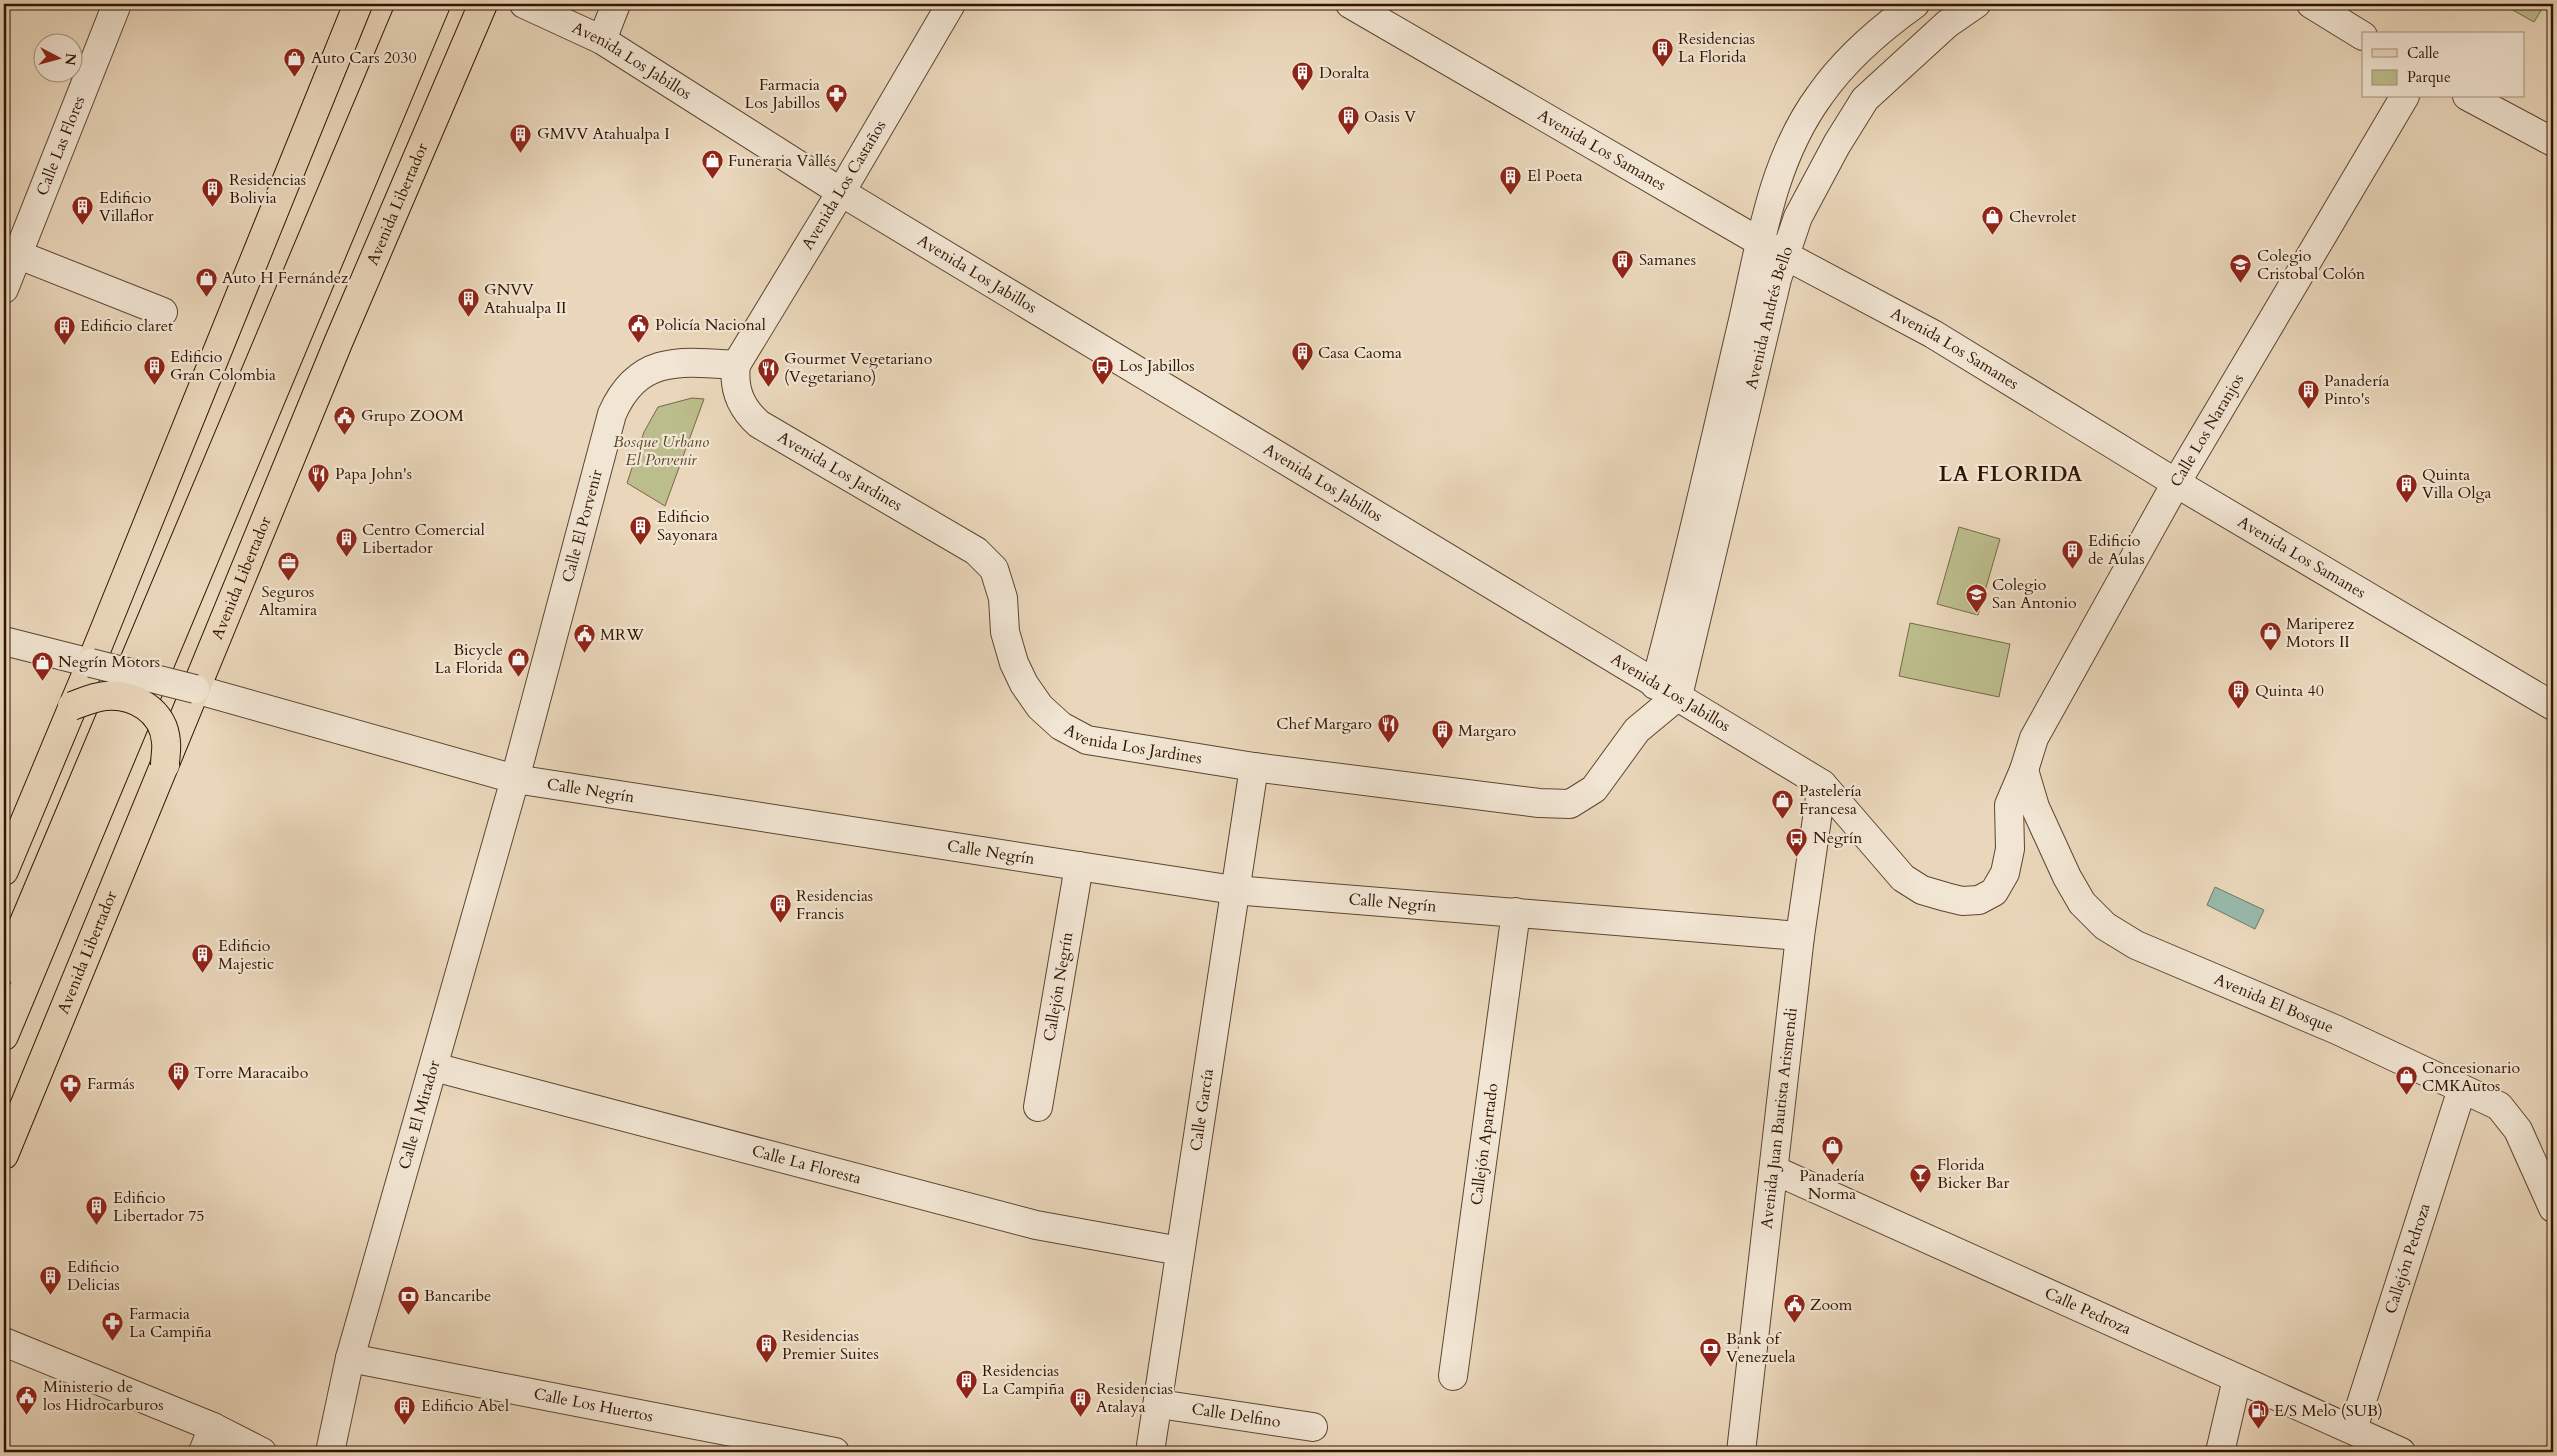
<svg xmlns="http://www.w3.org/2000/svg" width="2557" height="1456" font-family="Cardo,serif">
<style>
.green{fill:#bcbd8c;stroke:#766846}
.water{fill:#98baac;stroke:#6e7867}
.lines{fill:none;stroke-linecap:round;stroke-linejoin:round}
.minor-casing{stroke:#5e452f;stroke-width:30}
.major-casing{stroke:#301400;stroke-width:30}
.minor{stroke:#f1e5d3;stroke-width:28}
.major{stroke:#ead7bb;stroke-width:28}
.minor-bridge-casing{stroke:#5e452f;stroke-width:30;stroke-linecap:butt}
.major-bridge-casing{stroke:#301400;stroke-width:30;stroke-linecap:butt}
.minor-bridge{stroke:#f1e5d3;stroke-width:28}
.major-bridge{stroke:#ead7bb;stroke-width:28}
.labels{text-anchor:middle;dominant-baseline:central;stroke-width:4.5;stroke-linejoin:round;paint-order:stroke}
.poi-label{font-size:16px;fill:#301400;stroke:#f1e5d3;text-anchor:start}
.street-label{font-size:16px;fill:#301400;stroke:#f1e5d3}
.park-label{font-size:16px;font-style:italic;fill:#5a472a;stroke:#f1e5d3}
.district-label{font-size:21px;font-weight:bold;letter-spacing:1px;fill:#301400;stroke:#f1e5d3}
</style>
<rect width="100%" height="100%" fill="#ead7bb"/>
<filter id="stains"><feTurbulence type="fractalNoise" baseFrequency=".004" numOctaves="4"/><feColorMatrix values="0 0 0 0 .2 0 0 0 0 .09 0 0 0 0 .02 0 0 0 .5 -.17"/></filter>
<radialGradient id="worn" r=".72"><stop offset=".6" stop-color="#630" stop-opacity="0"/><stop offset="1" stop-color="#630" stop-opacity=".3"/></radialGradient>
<path class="green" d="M 2502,4 L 2545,4 L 2534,22 Z
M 692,398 L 704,399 L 665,506 L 627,483 L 644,432 L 658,407 Z
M 1959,527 L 2000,539 L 1978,615 L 1937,604 Z
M 1910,623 L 2010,644 L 1999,697 L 1899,676 Z"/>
<path class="water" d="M 2215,887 L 2264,910 L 2255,929 L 2207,905 Z"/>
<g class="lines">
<defs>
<g id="minor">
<path id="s1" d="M 524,4 L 602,40 L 841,192 L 1822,784 L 1903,878 L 1922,890 L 1946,897 L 1962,901 L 1979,900 L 1994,892 L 2005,873 L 2010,849 L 2009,805 L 2024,770 L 2034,738 L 2176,483 L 2405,96"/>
<path id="s2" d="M 951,4 L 841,192 L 736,365 C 733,390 741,408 759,424 L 976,551 L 994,569 L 1003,598 L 1005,632 L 1014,663 L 1024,684 L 1040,707 L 1061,726 L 1087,740 L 1254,767 L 1539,803 L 1570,804 L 1594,789 L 1637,730 L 1678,696"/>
<path id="s3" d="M 1350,4 L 1760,242 L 1933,334 L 2176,483 L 2553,706"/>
<path d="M 2311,4 L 2363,36"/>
<path d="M 602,40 L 616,4"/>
<path d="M 2467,96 L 2553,142"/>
<path d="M 4,249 L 163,312"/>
<path id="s4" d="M 4,289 L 117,4"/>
<path d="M 4,641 L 91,663"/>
<path d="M 1655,685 C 1687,567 1713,448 1741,329 C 1760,249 1770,163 1820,95 C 1845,59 1880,29 1915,4"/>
<path id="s5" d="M 195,689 L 515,779 L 1234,890 L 1800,936"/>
<path id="s6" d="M 1678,696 L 1777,279 L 1798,217 L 1837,144 L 1865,99 L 1947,24 L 1976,4"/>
<path id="s7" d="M 2024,770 L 2035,807 L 2067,877 L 2082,903 L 2105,926 L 2136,945 L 2337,1030 L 2499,1106 L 2518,1130 L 2553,1208"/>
<path id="s8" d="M 434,1067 L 1036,1225 L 1180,1251"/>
<path id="s9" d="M 1038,1107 L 1079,866"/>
<path id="s10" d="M 1774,1170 L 2401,1452"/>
<path d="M 4,1342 L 213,1427 L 262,1452"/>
<path id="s11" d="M 350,1358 L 835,1452"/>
<path id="s12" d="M 1453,1376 L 1516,912"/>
<path id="s13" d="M 1159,1404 L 1313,1427"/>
<path id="s14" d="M 2353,1429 L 2462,1089"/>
<path d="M 203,1452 L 213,1427"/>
<path id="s15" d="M 330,1452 L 350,1358 L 515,779 L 612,414 C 638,355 680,361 736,365"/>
<path id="s16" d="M 1150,1452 L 1254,767"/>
<path id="s17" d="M 1741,1452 L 1800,936 L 1822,784"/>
<path d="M 2220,1452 L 2237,1379"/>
</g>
<g id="major">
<path d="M 4,871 L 91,663 L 358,4"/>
<path d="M 4,970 L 411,4"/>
<path d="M 4,1036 L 436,4"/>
<path id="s18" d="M 4,1155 L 338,343 L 483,4"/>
</g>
</defs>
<use href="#minor" class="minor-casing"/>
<use href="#major" class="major-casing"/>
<use href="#minor" class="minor"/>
<use href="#major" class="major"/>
<defs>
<path id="minor-bridge" d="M 91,663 L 195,689"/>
<path id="major-bridge" d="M 72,706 C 83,702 94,697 105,696 C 134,693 164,711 166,742 C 167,749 165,758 165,765"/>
</defs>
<use href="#minor-bridge" class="minor-bridge-casing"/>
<use href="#major-bridge" class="major-bridge-casing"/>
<use href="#minor-bridge" class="minor-bridge"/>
<use href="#major-bridge" class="major-bridge"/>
</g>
<defs>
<symbol id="building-pin" viewBox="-11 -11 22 30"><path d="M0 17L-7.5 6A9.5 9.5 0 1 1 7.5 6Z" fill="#8f2418" stroke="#f1e5d3"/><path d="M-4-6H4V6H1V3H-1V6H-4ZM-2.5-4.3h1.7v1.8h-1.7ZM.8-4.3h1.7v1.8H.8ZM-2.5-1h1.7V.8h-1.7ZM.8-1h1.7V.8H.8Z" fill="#fff"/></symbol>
<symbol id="shop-pin" viewBox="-11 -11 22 30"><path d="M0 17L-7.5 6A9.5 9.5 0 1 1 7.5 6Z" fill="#8f2418" stroke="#f1e5d3"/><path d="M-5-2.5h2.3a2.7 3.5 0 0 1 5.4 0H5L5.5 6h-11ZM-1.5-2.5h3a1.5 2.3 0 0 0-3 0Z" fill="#fff"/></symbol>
<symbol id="pharmacy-pin" viewBox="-11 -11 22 30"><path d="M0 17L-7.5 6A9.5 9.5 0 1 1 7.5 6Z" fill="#8f2418" stroke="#f1e5d3"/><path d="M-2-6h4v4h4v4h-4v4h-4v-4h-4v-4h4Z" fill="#fff"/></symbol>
<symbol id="school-pin" viewBox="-11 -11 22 30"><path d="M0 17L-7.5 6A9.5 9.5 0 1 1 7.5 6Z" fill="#8f2418" stroke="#f1e5d3"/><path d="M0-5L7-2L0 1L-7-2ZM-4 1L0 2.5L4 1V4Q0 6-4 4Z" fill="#fff"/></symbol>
<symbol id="civic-pin" viewBox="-11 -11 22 30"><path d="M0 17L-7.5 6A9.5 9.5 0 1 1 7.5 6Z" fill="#8f2418" stroke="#f1e5d3"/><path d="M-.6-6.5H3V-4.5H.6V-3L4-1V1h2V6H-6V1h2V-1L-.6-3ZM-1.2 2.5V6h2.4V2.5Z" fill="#fff"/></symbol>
<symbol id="bus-pin" viewBox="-11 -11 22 30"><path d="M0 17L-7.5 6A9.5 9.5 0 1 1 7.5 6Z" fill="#8f2418" stroke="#f1e5d3"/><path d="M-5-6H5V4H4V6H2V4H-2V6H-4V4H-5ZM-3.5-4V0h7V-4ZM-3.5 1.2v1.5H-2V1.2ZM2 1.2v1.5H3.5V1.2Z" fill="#fff"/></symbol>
<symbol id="restaurant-pin" viewBox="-11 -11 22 30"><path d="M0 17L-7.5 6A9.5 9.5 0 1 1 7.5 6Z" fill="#8f2418" stroke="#f1e5d3"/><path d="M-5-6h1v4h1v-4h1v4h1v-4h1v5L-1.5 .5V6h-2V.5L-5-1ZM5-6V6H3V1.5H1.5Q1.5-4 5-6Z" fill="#fff"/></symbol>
<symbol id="office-pin" viewBox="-11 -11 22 30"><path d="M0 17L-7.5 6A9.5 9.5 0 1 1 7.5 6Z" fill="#8f2418" stroke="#f1e5d3"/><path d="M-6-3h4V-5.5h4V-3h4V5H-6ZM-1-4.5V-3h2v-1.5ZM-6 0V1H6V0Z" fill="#fff"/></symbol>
<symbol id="bar-pin" viewBox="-11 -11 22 30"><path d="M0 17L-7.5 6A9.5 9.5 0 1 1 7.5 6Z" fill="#8f2418" stroke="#f1e5d3"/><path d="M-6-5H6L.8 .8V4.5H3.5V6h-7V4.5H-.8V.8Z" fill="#fff"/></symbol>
<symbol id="bank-pin" viewBox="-11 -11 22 30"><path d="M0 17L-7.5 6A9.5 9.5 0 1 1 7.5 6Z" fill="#8f2418" stroke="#f1e5d3"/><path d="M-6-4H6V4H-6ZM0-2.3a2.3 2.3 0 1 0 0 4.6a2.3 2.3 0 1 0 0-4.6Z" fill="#fff"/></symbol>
<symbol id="fuel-pin" viewBox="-11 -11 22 30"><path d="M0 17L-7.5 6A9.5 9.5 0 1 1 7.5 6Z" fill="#8f2418" stroke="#f1e5d3"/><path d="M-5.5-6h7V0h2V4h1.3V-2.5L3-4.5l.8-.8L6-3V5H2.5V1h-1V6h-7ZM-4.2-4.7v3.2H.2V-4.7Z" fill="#fff"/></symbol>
</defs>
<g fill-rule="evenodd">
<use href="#building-pin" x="1650" y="36" width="25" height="34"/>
<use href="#shop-pin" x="282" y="46" width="25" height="34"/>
<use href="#building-pin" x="1290" y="60" width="25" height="34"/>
<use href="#pharmacy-pin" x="824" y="82" width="25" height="34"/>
<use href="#building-pin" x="1336" y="104" width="25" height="34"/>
<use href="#building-pin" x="508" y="122" width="25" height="34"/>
<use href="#shop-pin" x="700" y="148" width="25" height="34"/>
<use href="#building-pin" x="1498" y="164" width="25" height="34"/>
<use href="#building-pin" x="200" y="176" width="25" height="34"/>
<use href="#building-pin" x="70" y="194" width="25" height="34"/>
<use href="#shop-pin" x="1980" y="204" width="25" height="34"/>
<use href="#building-pin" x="1610" y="248" width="25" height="34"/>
<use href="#school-pin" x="2228" y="252" width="25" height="34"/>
<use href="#shop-pin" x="194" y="266" width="25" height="34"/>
<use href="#building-pin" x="456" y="286" width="25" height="34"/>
<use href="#civic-pin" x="626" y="312" width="25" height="34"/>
<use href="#building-pin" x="52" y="314" width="25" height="34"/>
<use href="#building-pin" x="1290" y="340" width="25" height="34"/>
<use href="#building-pin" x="142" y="354" width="25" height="34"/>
<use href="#bus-pin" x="1090" y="354" width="25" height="34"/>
<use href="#restaurant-pin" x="756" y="356" width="25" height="34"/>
<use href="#building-pin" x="2296" y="378" width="25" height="34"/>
<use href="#civic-pin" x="332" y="404" width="25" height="34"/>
<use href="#restaurant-pin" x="306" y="462" width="25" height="34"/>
<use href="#building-pin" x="2394" y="472" width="25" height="34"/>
<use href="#building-pin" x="628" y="514" width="25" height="34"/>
<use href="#building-pin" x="334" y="526" width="25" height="34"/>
<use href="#building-pin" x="2060" y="538" width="25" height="34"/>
<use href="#office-pin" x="276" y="550" width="25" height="34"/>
<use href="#school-pin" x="1964" y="582" width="25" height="34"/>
<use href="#shop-pin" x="2258" y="620" width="25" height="34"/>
<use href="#civic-pin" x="572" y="622" width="25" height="34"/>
<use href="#shop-pin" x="506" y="646" width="25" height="34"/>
<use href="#shop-pin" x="30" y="650" width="25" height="34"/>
<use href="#building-pin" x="2226" y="678" width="25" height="34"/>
<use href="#restaurant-pin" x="1376" y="712" width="25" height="34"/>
<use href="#building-pin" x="1430" y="718" width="25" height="34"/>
<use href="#shop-pin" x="1770" y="788" width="25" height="34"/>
<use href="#bus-pin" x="1784" y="826" width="25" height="34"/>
<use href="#building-pin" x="768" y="892" width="25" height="34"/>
<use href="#building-pin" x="190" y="942" width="25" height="34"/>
<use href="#building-pin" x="166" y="1060" width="25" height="34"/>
<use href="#shop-pin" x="2394" y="1064" width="25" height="34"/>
<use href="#pharmacy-pin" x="58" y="1072" width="25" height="34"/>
<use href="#shop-pin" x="1820" y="1134" width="25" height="34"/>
<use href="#bar-pin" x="1908" y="1162" width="25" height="34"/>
<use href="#building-pin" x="84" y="1194" width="25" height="34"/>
<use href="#building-pin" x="38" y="1264" width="25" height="34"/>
<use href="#bank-pin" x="396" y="1284" width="25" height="34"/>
<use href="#civic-pin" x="1782" y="1292" width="25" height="34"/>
<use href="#pharmacy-pin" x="100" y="1310" width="25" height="34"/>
<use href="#building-pin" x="754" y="1332" width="25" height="34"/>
<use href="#bank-pin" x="1698" y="1336" width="25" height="34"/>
<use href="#building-pin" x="954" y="1368" width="25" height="34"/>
<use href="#civic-pin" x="14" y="1384" width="25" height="34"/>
<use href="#building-pin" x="1068" y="1386" width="25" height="34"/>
<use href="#building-pin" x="392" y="1394" width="25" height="34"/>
<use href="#fuel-pin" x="2246" y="1398" width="25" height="34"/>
</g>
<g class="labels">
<g class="poi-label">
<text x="1678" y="39">Residencias<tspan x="1678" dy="18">La Florida</tspan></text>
<text x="311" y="58">Auto Cars 2030</text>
<text x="1319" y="73">Doralta</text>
<text x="820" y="85" text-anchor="end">Farmacia<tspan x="820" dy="18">Los Jabillos</tspan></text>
<text x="1364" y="117">Oasis V</text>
<text x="537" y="134">GMVV Atahualpa I</text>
<text x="728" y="161">Funeraria Vallés</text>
<text x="1527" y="176">El Poeta</text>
<text x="229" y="180">Residencias<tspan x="229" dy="18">Bolivia</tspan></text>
<text x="99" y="198">Edificio<tspan x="99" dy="18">Villaflor</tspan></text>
<text x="2009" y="217">Chevrolet</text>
<text x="2257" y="256">Colegio<tspan x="2257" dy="18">Cristobal Colón</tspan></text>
<text x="1639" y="260">Samanes</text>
<text x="222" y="278">Auto H Fernández</text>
<text x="484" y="290">GNVV<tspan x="484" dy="18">Atahualpa II</tspan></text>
<text x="655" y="325">Policía Nacional</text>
<text x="80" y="326">Edificio claret</text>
<text x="1318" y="353">Casa Caoma</text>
<text x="170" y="357">Edificio<tspan x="170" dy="18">Gran Colombia</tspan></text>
<text x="784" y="359">Gourmet Vegetariano<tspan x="784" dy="18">(Vegetariano)</tspan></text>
<text x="1119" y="366">Los Jabillos</text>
<text x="2324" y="381">Panadería<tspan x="2324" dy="18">Pinto's</tspan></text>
<text x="361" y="416">Grupo ZOOM</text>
<text x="335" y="474">Papa John's</text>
<text x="2422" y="475">Quinta<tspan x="2422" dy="18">Villa Olga</tspan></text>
<text x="657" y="517">Edificio<tspan x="657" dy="18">Sayonara</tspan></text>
<text x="362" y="530">Centro Comercial<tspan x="362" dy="18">Libertador</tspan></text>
<text x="2088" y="541">Edificio<tspan x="2088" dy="18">de Aulas</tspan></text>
<text x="1992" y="585">Colegio<tspan x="1992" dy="18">San Antonio</tspan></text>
<text x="288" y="592" text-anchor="middle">Seguros<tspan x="288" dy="18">Altamira</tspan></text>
<text x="2286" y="624">Mariperez<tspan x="2286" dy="18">Motors II</tspan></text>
<text x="600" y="635">MRW</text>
<text x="503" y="650" text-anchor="end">Bicycle<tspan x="503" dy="18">La Florida</tspan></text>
<text x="58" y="662">Negrín Motors</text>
<text x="2255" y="691">Quinta 40</text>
<text x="1372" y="724" text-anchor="end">Chef Margaro</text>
<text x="1458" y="731">Margaro</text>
<text x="1799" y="791">Pastelería<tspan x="1799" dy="18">Francesa</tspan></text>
<text x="1813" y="838">Negrín</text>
<text x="796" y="896">Residencias<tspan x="796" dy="18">Francis</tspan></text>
<text x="218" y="946">Edificio<tspan x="218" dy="18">Majestic</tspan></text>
<text x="2422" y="1068">Concesionario<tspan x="2422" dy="18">CMKAutos</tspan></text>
<text x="194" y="1073">Torre Maracaibo</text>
<text x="87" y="1084">Farmás</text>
<text x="1937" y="1165">Florida<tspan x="1937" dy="18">Bicker Bar</tspan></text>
<text x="1832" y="1176" text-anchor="middle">Panadería<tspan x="1832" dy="18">Norma</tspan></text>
<text x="113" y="1198">Edificio<tspan x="113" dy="18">Libertador 75</tspan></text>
<text x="67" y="1267">Edificio<tspan x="67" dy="18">Delicias</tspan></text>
<text x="424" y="1296">Bancaribe</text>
<text x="1810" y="1305">Zoom</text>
<text x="129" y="1314">Farmacia<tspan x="129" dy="18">La Campiña</tspan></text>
<text x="782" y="1336">Residencias<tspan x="782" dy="18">Premier Suites</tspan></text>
<text x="1726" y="1339">Bank of<tspan x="1726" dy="18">Venezuela</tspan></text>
<text x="982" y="1371">Residencias<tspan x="982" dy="18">La Campiña</tspan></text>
<text x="43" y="1387">Ministerio de<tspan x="43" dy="18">los Hidrocarburos</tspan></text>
<text x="1096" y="1389">Residencias<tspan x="1096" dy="18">Atalaya</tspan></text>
<text x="421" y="1406">Edificio Abel</text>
<text x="2274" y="1411">E/S Melo (SUB)</text>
</g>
<g class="street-label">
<text stroke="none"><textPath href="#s1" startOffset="122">Avenida Los Jabillos</textPath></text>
<text stroke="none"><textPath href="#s4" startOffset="154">Calle Las Flores</textPath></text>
<text stroke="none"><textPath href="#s3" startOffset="291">Avenida Los Samanes</textPath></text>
<text transform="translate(844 185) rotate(-59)">Avenida Los Castaños</text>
<text stroke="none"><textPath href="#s18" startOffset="1029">Avenida Libertador</textPath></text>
<text stroke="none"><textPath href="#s1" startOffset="528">Avenida Los Jabillos</textPath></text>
<text stroke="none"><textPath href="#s6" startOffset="389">Avenida Andrés Bello</textPath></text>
<text stroke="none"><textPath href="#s3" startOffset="696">Avenida Los Samanes</textPath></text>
<text stroke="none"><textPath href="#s1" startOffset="2252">Calle Los Naranjos</textPath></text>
<text stroke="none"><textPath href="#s2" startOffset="580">Avenida Los Jardines</textPath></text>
<text stroke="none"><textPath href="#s1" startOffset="932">Avenida Los Jabillos</textPath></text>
<text stroke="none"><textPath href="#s15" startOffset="960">Calle El Porvenir</textPath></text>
<text stroke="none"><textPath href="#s3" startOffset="1101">Avenida Los Samanes</textPath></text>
<text stroke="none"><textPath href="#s18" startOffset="624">Avenida Libertador</textPath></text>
<text stroke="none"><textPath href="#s1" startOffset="1338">Avenida Los Jabillos</textPath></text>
<text stroke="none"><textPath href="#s2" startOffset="1015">Avenida Los Jardines</textPath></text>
<text stroke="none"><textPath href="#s5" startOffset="409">Calle Negrín</textPath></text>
<text stroke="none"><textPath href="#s5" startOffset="814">Calle Negrín</textPath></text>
<text stroke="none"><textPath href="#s5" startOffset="1219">Calle Negrín</textPath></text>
<text stroke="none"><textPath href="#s18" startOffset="219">Avenida Libertador</textPath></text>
<text stroke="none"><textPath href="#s9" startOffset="122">Callejón Negrín</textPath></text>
<text stroke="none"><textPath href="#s7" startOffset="364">Avenida El Bosque</textPath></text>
<text stroke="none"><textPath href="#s16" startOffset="346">Calle García</textPath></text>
<text stroke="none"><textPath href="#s15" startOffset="349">Calle El Mirador</textPath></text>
<text stroke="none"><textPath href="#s17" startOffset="336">Avenida Juan Bautista Arismendi</textPath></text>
<text stroke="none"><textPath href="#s12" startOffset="234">Callejón Apartado</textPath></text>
<text stroke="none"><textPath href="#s8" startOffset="385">Calle La Floresta</textPath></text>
<text stroke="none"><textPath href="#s14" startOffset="179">Callejón Pedroza</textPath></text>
<text stroke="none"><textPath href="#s10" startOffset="344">Calle Pedroza</textPath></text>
<text stroke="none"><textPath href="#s11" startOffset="248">Calle Los Huertos</textPath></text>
<text stroke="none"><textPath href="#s13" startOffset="78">Calle Delfino</textPath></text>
</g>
<g class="park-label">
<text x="661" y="442">Bosque Urbano<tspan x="661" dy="18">El Porvenir</tspan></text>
</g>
<g class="district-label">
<text x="2011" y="474">LA FLORIDA</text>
</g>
</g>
<rect width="2557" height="1456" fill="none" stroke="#ead7bb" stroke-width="20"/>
<rect x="5" y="5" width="2547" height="1446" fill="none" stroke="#301400" stroke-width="2.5"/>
<rect x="10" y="10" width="2537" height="1436" fill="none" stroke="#301400"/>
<rect x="2362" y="32" width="162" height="65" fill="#f1e5d3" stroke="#a4917f"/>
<rect x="2372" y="49" width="25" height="8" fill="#ead7bb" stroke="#a4917f"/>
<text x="2407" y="58" font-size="15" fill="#301400">Calle</text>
<rect x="2372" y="70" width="25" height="15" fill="#bcbd8c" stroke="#a4917f"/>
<text x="2407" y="82" font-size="15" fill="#301400">Parque</text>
<g transform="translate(58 58) rotate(96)"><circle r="24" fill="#f1e5d3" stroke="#a4917f"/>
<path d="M0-4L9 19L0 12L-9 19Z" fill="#8f2418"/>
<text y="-8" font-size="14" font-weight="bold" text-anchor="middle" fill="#301400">N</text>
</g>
<rect width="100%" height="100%" filter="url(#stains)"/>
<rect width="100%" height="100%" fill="url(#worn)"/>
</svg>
